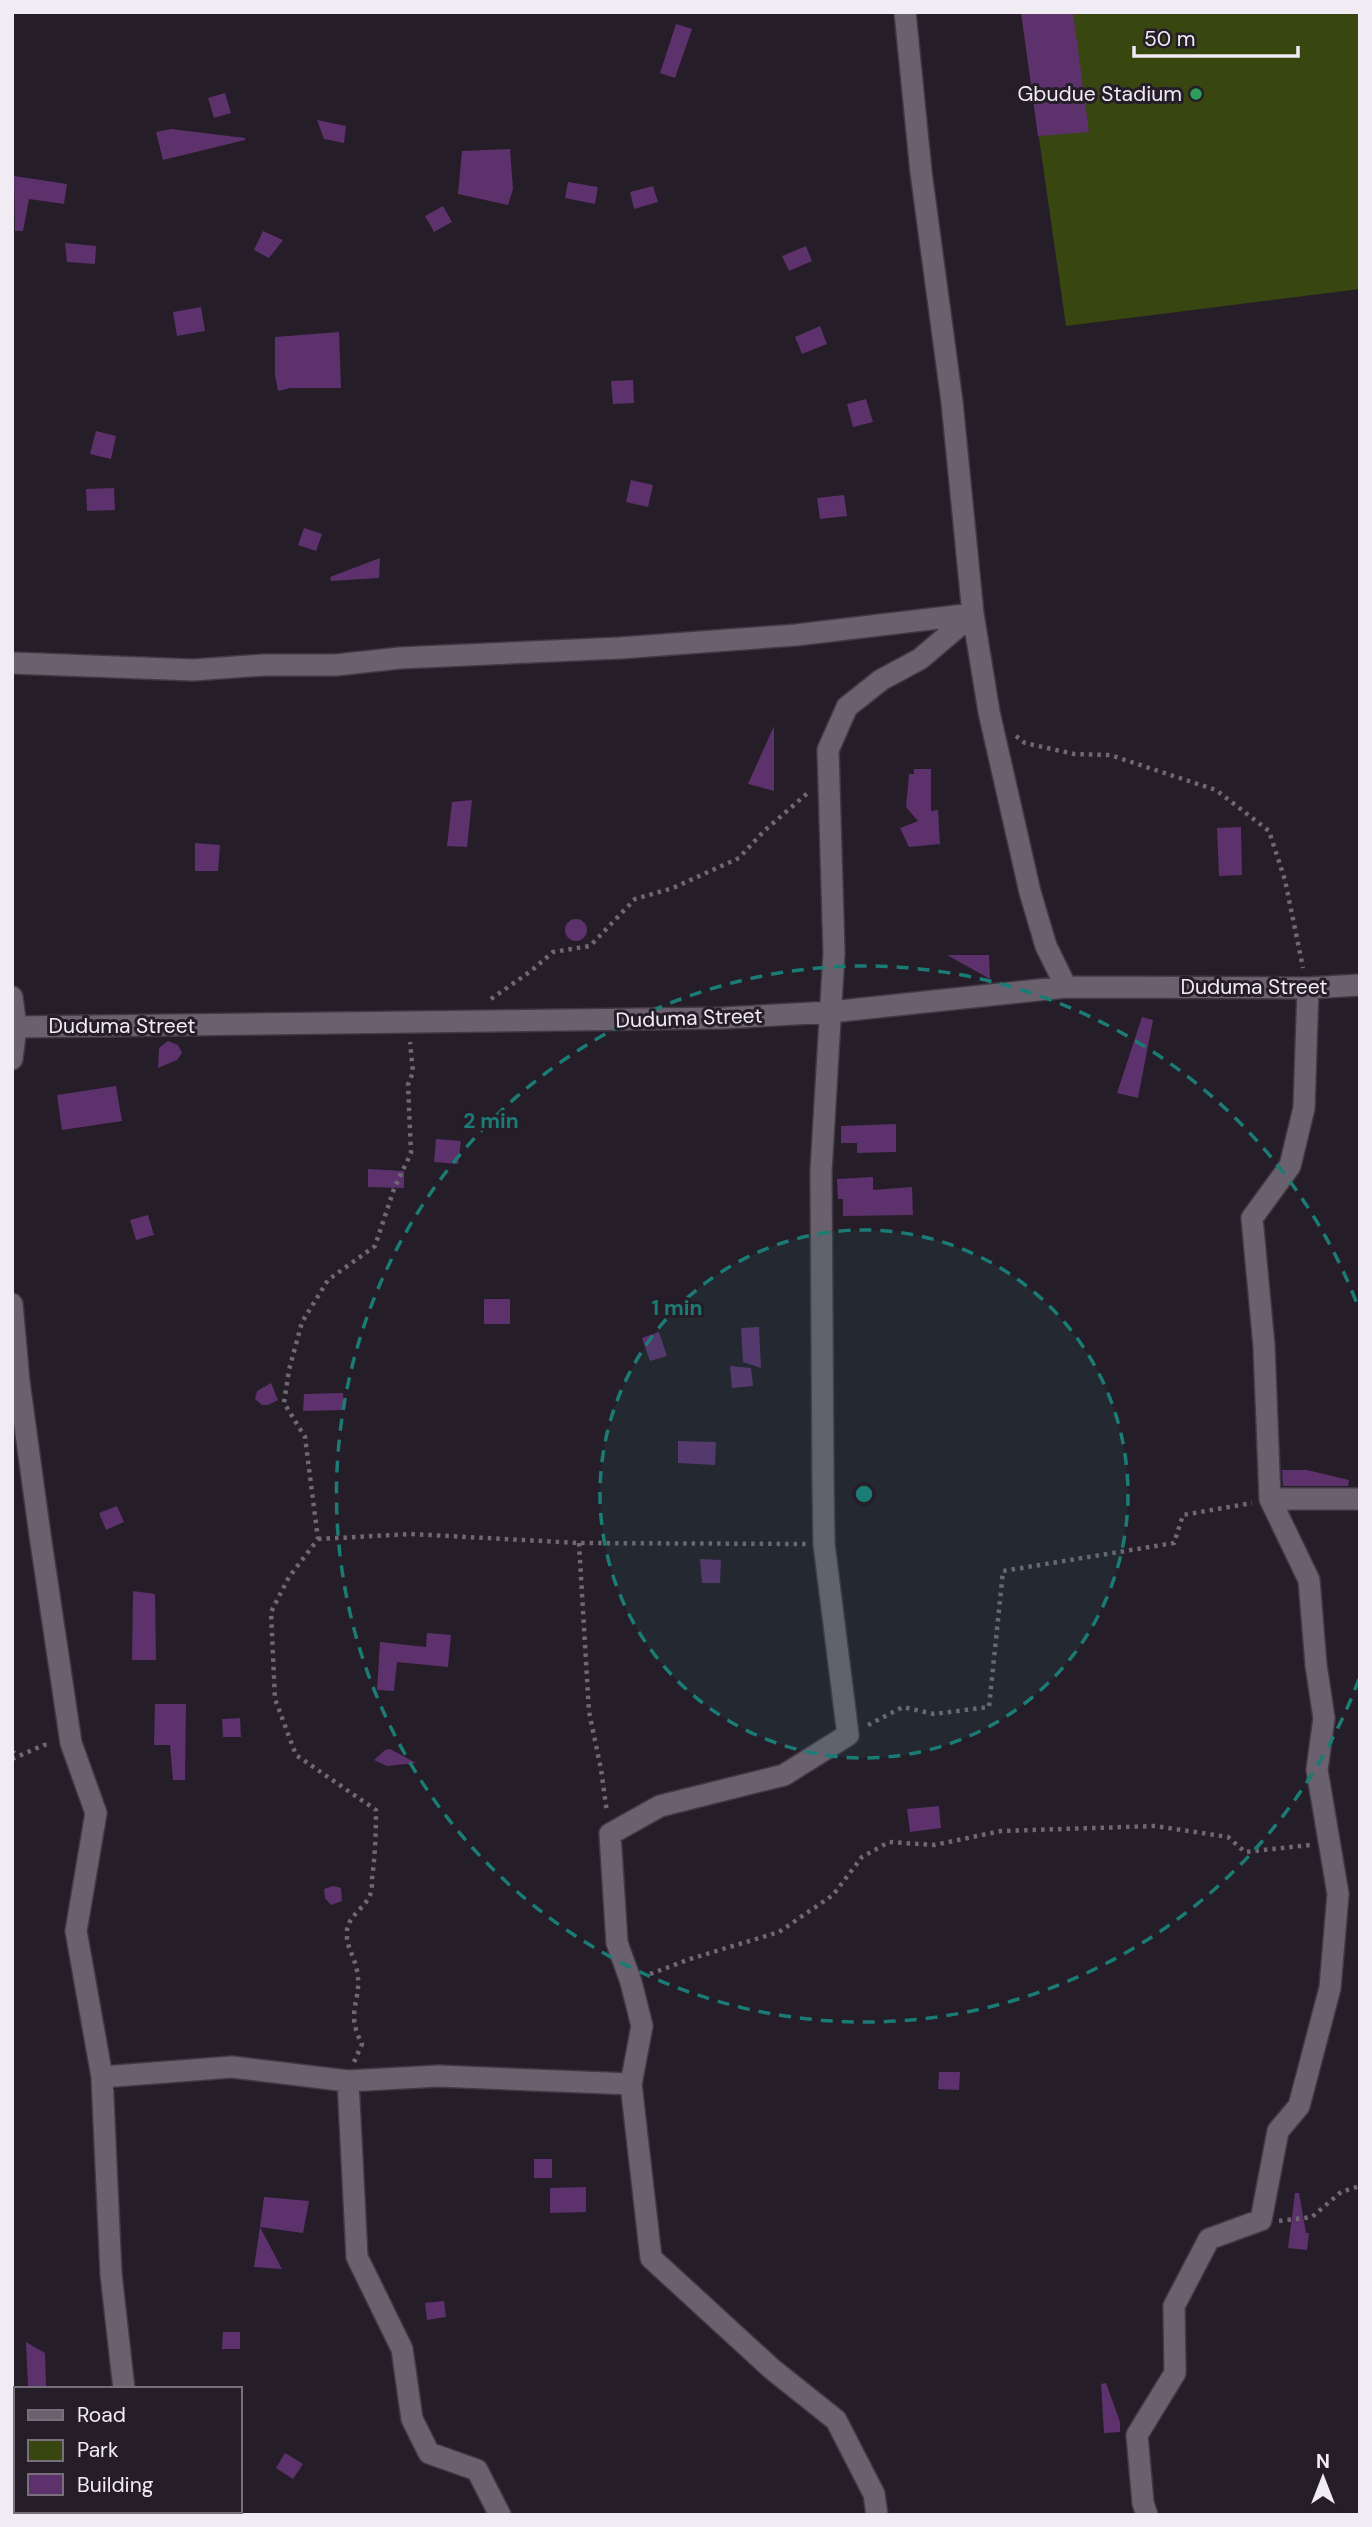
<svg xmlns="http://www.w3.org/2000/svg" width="1372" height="2527" font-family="'DM Sans',sans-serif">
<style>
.green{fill:#384710}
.building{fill:#5d316c}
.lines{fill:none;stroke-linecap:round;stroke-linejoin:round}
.street-casing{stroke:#403943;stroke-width:24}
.path{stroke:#6f6872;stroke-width:4.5;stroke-dasharray:3.5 5;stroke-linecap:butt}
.street{stroke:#6a606e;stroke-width:21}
.ring{fill:none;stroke:#1a7c75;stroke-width:3.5;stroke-dasharray:12 9}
.leisure-dot{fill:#2e9e5b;stroke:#251d28;stroke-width:2.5}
.labels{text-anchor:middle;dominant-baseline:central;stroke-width:6;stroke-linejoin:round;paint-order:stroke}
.poi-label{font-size:21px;fill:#f1ecf4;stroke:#251d28;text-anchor:end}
.street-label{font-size:21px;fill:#f1ecf4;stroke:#251d28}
.centre{fill:#1a7c75;stroke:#251d28;stroke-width:3.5}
.ring-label{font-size:21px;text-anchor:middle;font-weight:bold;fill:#1a7c75;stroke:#251d28;stroke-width:6;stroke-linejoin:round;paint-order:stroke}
</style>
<rect width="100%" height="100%" fill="#251d28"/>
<path class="green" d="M 1021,12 L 1360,12 L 1360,289 L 1066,326 Z"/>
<path class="building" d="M 1021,12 L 1073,12 L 1089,132 L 1038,136 Z
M 676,24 L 692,29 L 675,78 L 660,73 Z
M 225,93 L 231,113 L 214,118 L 208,98 Z
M 317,120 L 346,126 L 344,143 L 324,139 Z
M 171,129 L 245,138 L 245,140 L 163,160 L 156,132 Z
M 510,149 L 513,189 L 508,205 L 458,194 L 462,151 Z
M 14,176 L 67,184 L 64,204 L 29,199 L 23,231 L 15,231 Z
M 568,182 L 598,187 L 595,204 L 565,198 Z
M 653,186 L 658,202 L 634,209 L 630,192 Z
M 443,206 L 452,222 L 434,232 L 425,216 Z
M 263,231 L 283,240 L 269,258 L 254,250 Z
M 65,243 L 96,246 L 95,264 L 67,262 Z
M 806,246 L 812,261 L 789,271 L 782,256 Z
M 201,307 L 205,331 L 177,336 L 173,312 Z
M 820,326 L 827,344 L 802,354 L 795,337 Z
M 339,332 L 341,388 L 290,388 L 278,391 L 275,375 L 275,337 Z
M 633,380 L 634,403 L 613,404 L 611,381 Z
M 866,399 L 873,422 L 853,427 L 847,404 Z
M 96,431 L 116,436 L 111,459 L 90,454 Z
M 631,480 L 653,485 L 648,507 L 626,502 Z
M 114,488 L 115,510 L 87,511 L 86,489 Z
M 844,495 L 847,516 L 820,519 L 817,498 Z
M 304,528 L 322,534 L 316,551 L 298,545 Z
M 380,558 L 379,578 L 331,581 L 330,577 Z
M 774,726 L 774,791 L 748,784 Z
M 914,769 L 931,769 L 931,811 L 938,810 L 940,846 L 939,844 L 909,847 L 900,828 L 918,821 L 906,807 L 909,774 L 914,774 Z
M 472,800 L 467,847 L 447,846 L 452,802 Z
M 1241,827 L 1242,875 L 1219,876 L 1217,828 Z
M 195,843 L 220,845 L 218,871 L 195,871 Z
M565 930a11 11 0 1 1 22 0a11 11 0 1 1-22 0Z
M 947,955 L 989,955 L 990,979 Z
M 1142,1017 L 1153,1020 L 1138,1098 L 1117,1093 Z
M 168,1041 L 178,1045 L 182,1053 L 177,1060 L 158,1068 L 159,1048 Z
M 116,1086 L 122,1121 L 62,1130 L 57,1095 Z
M 896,1124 L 896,1152 L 857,1153 L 857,1143 L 841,1143 L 841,1126 Z
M 436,1139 L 461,1141 L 458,1164 L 434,1162 Z
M 368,1169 L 404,1171 L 404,1188 L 368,1187 Z
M 873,1177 L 873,1190 L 912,1187 L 913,1215 L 843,1216 L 843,1199 L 838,1199 L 837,1179 Z
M 148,1215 L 154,1235 L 136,1240 L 130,1220 Z
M 484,1299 L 510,1299 L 510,1324 L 484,1324 Z
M 759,1327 L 761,1368 L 743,1362 L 741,1328 Z
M 659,1332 L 667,1356 L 650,1361 L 642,1338 Z
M 730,1366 L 751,1368 L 753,1386 L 732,1388 Z
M 271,1383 L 278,1400 L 268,1405 L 262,1405 L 255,1399 L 257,1391 Z
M 343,1393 L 344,1410 L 303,1411 L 304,1394 Z
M 678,1441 L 716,1442 L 715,1465 L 678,1463 Z
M 1282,1470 L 1307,1470 L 1349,1480 L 1348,1486 L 1283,1486 Z
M 117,1506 L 124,1522 L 106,1530 L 99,1513 Z
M 700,1559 L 721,1560 L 720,1583 L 702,1583 Z
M 133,1591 L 155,1594 L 156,1660 L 132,1660 Z
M 427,1633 L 451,1635 L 448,1667 L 397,1662 L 394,1691 L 377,1690 L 380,1642 L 426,1647 Z
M 155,1704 L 186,1704 L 185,1780 L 173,1780 L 170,1745 L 154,1745 Z
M 240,1718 L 241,1737 L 223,1737 L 222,1719 Z
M 390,1749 L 416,1763 L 387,1766 L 374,1760 L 385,1750 Z
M 939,1806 L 941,1828 L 910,1832 L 907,1809 Z
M 333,1886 L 341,1888 L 342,1901 L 331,1905 L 325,1898 L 324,1889 Z
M 939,2072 L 960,2072 L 959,2090 L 938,2089 Z
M 534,2159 L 552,2159 L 552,2178 L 534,2178 Z
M 586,2187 L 586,2212 L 550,2213 L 550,2188 Z
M 1295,2193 L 1299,2193 L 1306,2233 L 1309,2233 L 1307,2250 L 1288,2248 Z
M 264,2197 L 309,2201 L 303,2233 L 260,2227 Z
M 260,2227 L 282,2269 L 254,2267 Z
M 444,2301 L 446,2317 L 427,2320 L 425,2303 Z
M 223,2332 L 240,2332 L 240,2349 L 222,2349 Z
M 26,2342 L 45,2353 L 46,2386 L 28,2386 Z
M 1106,2383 L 1120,2422 L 1120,2432 L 1104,2433 L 1101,2384 Z
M 285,2453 L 303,2464 L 293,2479 L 276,2468 Z"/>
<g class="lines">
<defs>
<path id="street" d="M 905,12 L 921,172 L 952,402 L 973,614 L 989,712 L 1030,892 L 1046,946 L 1066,987
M 12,663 L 193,670 L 264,665 L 336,665 L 400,658 L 620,648 L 796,635 L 973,614
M 12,997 L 16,1027 L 12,1059
M 16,1027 L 723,1018 L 831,1012 L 1066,987 L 1308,988 L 1360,985
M 12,1304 L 19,1382 L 40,1535 L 71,1743 L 96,1813 L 76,1931 L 102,2077 L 111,2274 L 124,2389
M 1270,1499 L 1360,1499
M 102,2077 L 232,2067 L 348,2081 L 438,2076 L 631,2084 L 651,2258 L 772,2369 L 836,2420 L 874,2494 L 877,2515
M 348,2081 L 357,2257 L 402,2349 L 412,2419 L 429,2453 L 477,2470 L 500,2515
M 631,2084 L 642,2026 L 631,1982 L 617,1943 L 610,1834 L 660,1806 L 784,1775 L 848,1735 L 824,1544 L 823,1479 L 821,1171 L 834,953 L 828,750 L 847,707 L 881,680 L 920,659 L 973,614
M 127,2515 L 127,2511
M 1147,2515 L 1143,2503 L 1137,2435 L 1175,2373 L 1174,2306 L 1209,2239 L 1261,2220 L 1278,2131 L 1299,2106 L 1330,1988 L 1338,1894 L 1317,1770 L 1324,1718 L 1316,1665 L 1309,1580 L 1270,1499 L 1264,1346 L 1252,1218 L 1290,1166 L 1304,1108 L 1308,988"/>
</defs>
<use href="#street" class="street-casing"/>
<path class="path" d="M 1016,736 L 1025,743 L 1074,754 L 1110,755 L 1216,790 L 1269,831 L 1285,880 L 1303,968
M 491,999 L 531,971 L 553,952 L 590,946 L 635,899 L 673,888 L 739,858 L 764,831 L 810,791
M 318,1539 L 411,1534 L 579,1543 L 806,1544
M 579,1543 L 589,1712 L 601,1769 L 607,1813
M 868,1725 L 903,1707 L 934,1714 L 989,1707 L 1003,1571 L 1174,1543 L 1183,1515 L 1252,1503
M 12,1751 L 18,1756
M 12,1759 L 44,1745 L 50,1745
M 650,1974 L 690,1959 L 779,1932 L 833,1895 L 862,1857 L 889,1842 L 934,1845 L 1001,1831 L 1155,1826 L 1228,1837 L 1245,1852 L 1310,1845
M 354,2062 L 362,2044 C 344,2010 363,2001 357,1971 C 355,1957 345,1946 347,1930 C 349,1915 365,1908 370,1895 C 372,1891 372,1884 372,1879 C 375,1856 376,1833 376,1810 L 296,1755 L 275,1699 L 271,1612 L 289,1577 L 318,1539 L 305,1437 L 284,1403 L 289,1370 L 302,1322 L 328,1280 L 375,1246 L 394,1189 L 411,1153 L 408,1085 L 413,1072 L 410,1042
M 1279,2221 L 1312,2217 L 1341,2192 L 1360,2186"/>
<use href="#street" class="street"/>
</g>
<circle cx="864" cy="1494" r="264" fill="#1a7c75" fill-opacity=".12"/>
<g class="ring">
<circle cx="864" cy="1494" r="264"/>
<path d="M1359 1679A528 528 0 1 1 1359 1309"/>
</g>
<circle class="leisure-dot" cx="1196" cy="94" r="7"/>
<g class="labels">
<g class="poi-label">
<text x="1182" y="94">Gbudue Stadium</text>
</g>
<g class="street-label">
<text x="1254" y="987">Duduma Street</text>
<text transform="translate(689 1018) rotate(-2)">Duduma Street</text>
<text x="122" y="1026">Duduma Street</text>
</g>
</g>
<circle cx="864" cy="1494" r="10" class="centre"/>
<g class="ring-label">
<text x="491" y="1128">2 min</text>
<text x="677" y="1315">1 min</text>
</g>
<rect width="1372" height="2527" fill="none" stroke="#f1ecf4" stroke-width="28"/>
<rect x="14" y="2387" width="228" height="126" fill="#251d28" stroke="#77707a" stroke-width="2"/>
<rect x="28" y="2410" width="35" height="10" fill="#6a606e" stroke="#77707a" stroke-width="2"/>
<text x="77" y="2422" font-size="21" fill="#f1ecf4">Road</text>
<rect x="28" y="2440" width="35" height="21" fill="#384710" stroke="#77707a" stroke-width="2"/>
<text x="77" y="2457" font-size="21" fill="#f1ecf4">Park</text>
<rect x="28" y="2474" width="35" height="21" fill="#5d316c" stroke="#77707a" stroke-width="2"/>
<text x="77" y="2492" font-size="21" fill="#f1ecf4">Building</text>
<g transform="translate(1323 2478)" stroke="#251d28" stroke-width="5" paint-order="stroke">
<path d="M0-5L12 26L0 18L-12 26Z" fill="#f1ecf4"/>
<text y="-10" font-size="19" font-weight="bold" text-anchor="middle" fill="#f1ecf4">N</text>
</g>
<path d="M1134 46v10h164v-10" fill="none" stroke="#f1ecf4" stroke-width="3.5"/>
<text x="1144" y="46" font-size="21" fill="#f1ecf4" stroke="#251d28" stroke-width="5" paint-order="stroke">50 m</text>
</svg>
